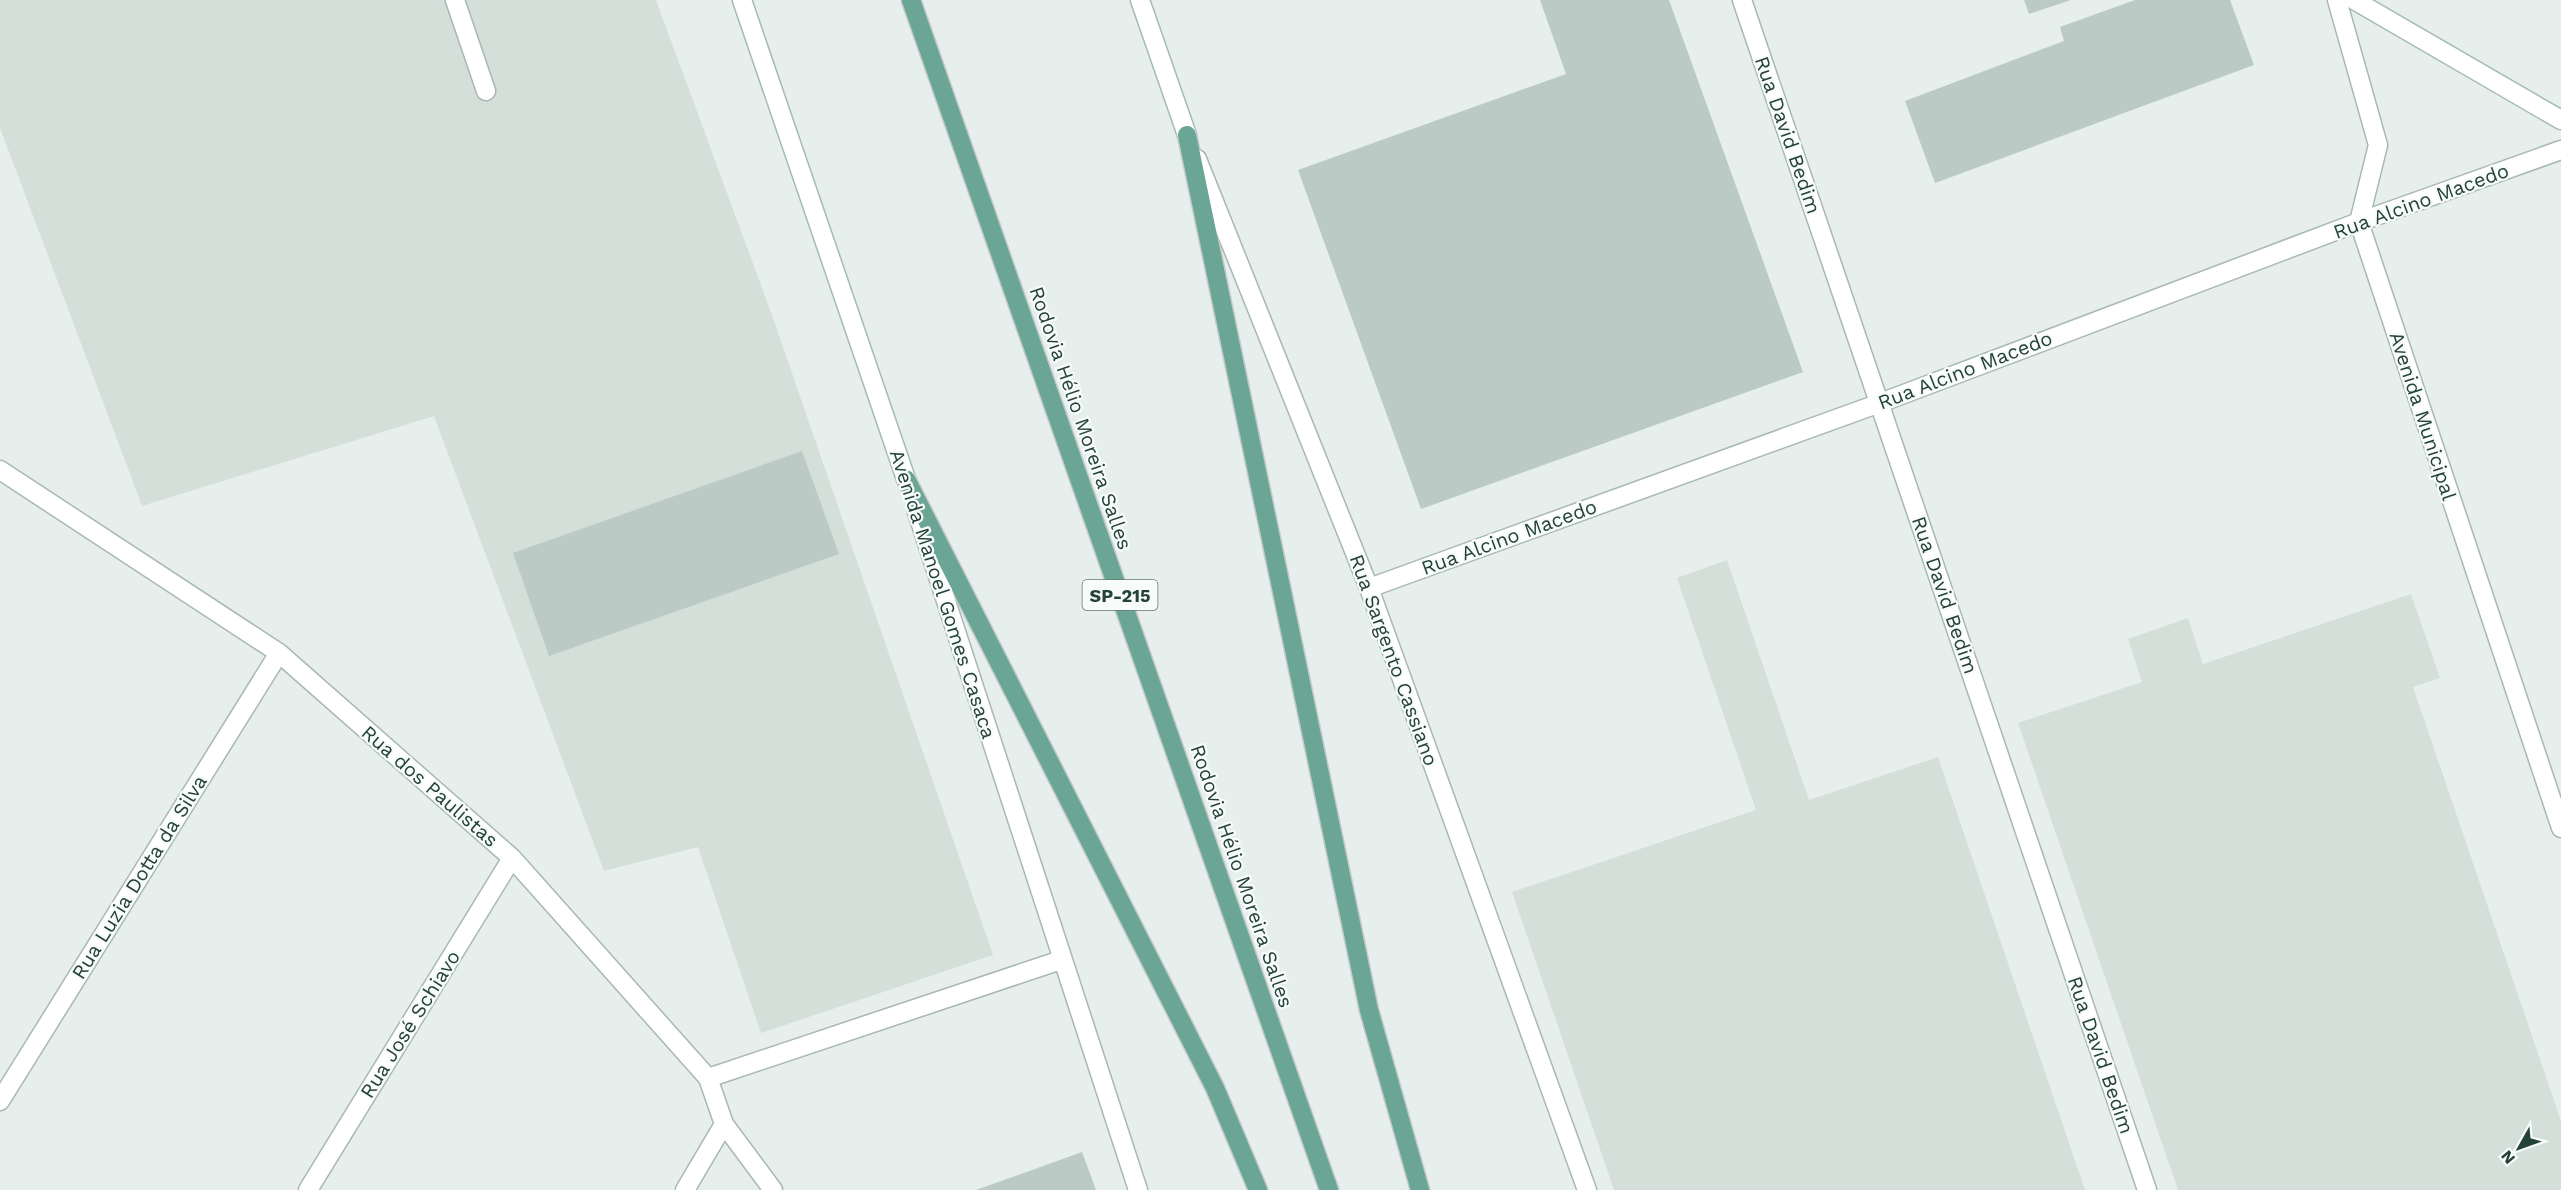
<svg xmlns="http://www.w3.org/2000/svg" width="2561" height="1190" font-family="'Work Sans',sans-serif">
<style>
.built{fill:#d4dfda}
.building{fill:#bbcac4}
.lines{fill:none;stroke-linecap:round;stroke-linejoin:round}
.lane-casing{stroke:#a8b8b2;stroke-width:21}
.street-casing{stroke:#a8b8b2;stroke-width:21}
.secondary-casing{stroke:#a4bbb3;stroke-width:21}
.primary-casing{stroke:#c2cac8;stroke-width:21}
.lane{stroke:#fff;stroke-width:18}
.street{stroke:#fff;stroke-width:18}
.secondary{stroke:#fff;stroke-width:18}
.primary{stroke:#6aa596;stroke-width:18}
.labels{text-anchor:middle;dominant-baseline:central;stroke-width:4.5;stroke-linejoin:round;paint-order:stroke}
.shield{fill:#f7fbf9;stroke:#637a73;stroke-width:1.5}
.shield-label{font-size:18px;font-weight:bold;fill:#24423a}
.street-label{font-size:20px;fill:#24423a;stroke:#f7fbf9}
</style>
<rect width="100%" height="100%" fill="#e6efeb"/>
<path class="built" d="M 0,0 L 656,0 L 773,318 L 993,955 L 761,1033 L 698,847 L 604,871 L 434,416 L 142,506 L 0,128 Z
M 1727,560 L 1809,800 L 1938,757 L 2085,1190 L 1614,1190 L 1512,892 L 1756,810 L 1677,578 Z
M 2411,594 L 2440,678 L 2413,687 L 2561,1121 L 2561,1190 L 2178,1190 L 2018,723 L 2142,682 L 2128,639 L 2188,618 L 2203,664 Z"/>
<path class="building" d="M 1540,0 L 1669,0 L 1803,372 L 1421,509 L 1298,170 L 1566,74 Z
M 2024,0 L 2071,0 L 2029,14 Z
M 2135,0 L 2230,0 L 2254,65 L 1935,183 L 1905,101 L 2064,41 L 2060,27 Z
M 802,451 L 839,554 L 549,656 L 513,553 Z
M 1082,1152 L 1096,1190 L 976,1190 Z"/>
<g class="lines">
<defs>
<path id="lane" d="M 455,0 L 486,91"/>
<path id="street" d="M 1742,0 L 2147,1190
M 2337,0 L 2378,145 L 2359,222 L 2561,828
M 1197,159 L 1369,588 L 1587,1190
M 0,470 L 279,653 L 512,858 L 708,1078 L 724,1124 L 773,1190
M 917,512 L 1138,1190
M 1369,588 L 1880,403 L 2359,222 L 2561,150
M 708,1078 L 1061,960
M 0,1101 L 279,653
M 308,1190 L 512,858
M 685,1190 L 724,1124"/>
<path id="secondary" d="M 742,0 L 906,479
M 1140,0 L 1187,135
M 2354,0 L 2561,120"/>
<path id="primary" d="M 911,0 L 1329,1190
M 1187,135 L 1369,1010 L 1420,1190
M 906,479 L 1215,1088 L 1258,1190"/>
</defs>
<use href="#lane" class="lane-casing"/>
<use href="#street" class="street-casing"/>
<use href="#secondary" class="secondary-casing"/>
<use href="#primary" class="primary-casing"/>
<use href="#lane" class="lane"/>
<use href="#street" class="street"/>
<use href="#secondary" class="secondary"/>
<use href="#primary" class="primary"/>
</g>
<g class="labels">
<rect class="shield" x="1082.5" y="580" width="75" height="30" rx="4.5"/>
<g class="shield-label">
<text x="1120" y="595">SP-215</text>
</g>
<g class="street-label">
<text transform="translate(1788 135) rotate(71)">Rua David Bedim</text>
<text transform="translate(2421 201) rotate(-20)">Rua Alcino Macedo</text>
<text transform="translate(1965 370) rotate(-21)">Rua Alcino Macedo</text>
<text transform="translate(2423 416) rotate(72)">Avenida Municipal</text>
<text transform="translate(1081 418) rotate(71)">Rodovia Hélio Moreira Salles</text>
<text transform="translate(1509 537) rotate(-20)">Rua Alcino Macedo</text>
<text transform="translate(943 594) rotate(72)">Avenida Manoel Gomes Casaca</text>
<text transform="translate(1945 595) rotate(71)">Rua David Bedim</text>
<text transform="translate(1394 660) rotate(70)">Rua Sargento Cassiano</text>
<text transform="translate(430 786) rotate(41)">Rua dos Paulistas</text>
<text transform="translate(1242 876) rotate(71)">Rodovia Hélio Moreira Salles</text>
<text transform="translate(139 877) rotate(-58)">Rua Luzia Dotta da Silva</text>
<text transform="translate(410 1024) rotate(-58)">Rua José Schiavo</text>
<text transform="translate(2101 1055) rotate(71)">Rua David Bedim</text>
</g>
</g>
<g transform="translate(2519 1148) rotate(230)" stroke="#f7fbf9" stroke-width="4.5" paint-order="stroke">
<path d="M0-4.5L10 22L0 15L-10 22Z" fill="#24423a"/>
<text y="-9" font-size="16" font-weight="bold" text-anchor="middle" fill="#24423a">N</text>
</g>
</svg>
